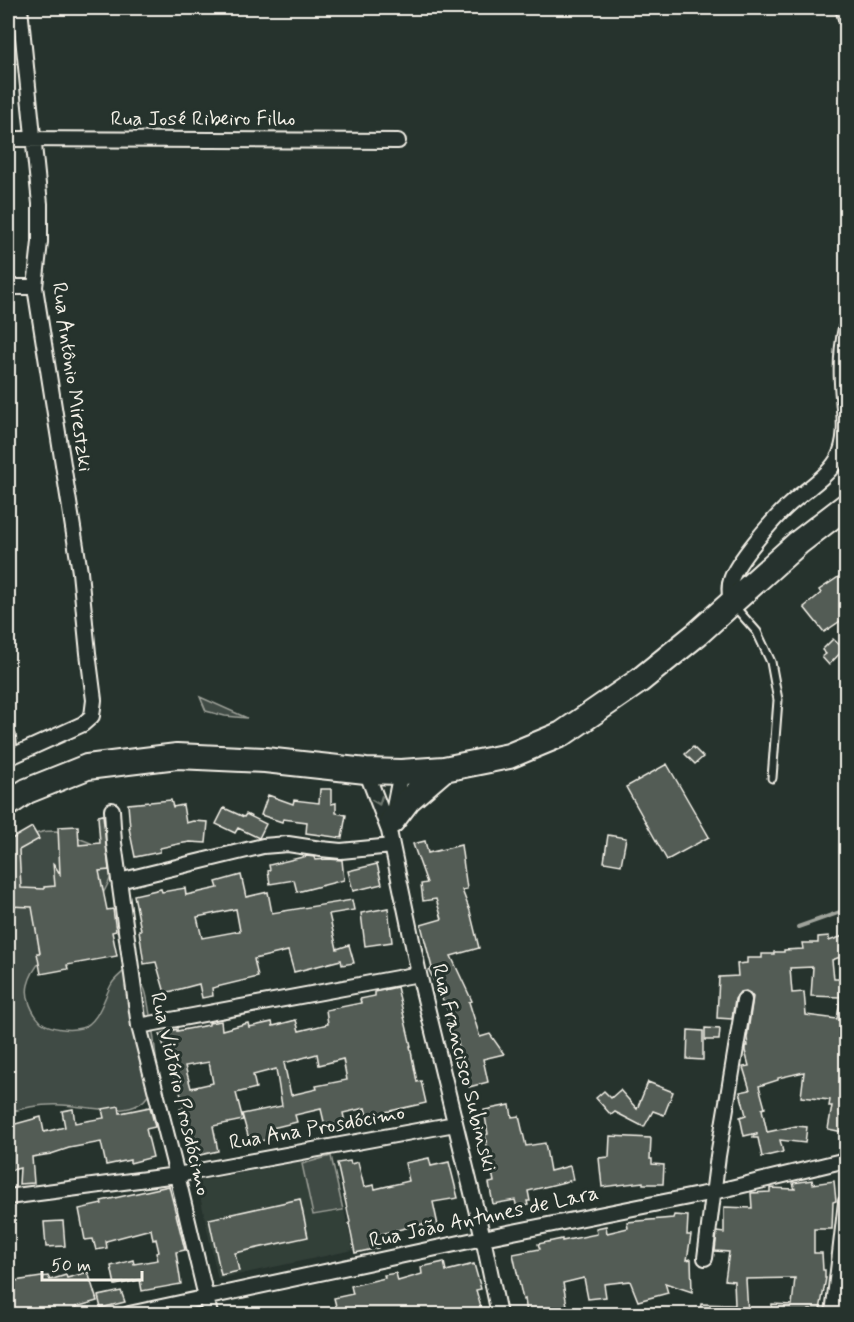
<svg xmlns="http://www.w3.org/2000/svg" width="854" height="1322" font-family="Mynerve,sans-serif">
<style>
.built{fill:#333f39}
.green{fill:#414b45;stroke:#9a9e96;stroke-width:1.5}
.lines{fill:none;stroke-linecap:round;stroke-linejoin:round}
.stream{stroke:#9fa39b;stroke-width:4}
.building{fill:#525c55;stroke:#f4f1e8;stroke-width:1.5;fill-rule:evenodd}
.lane-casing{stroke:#f4f1e8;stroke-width:11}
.street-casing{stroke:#f4f1e8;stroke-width:18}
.highway-casing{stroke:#f4f1e8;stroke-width:28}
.lane{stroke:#26332d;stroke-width:7}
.street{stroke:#26332d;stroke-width:14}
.highway{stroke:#26332d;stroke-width:24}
.oneway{stroke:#6e766e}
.labels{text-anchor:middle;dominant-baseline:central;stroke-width:6;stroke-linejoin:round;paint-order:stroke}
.street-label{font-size:21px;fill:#f4f1e8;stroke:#26332d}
</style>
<rect width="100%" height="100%" fill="#26332d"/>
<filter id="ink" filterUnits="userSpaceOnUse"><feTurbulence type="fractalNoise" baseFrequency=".0167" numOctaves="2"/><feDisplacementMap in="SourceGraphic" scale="12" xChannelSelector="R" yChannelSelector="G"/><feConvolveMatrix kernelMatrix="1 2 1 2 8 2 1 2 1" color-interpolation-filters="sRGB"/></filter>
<g filter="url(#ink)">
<path class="built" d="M 332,1155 L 353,1250 L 218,1279 L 197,1182 Z"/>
<path class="green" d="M 200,697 L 247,718 L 225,716 L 206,711 Z
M 56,831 C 70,836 107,845 112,859 C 118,875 95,908 84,920 C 66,941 35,956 28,985 C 25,997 32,1013 41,1022 C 50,1029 70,1031 81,1028 C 98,1024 104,998 111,985 C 114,979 120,975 124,971 L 136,974 C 139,979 143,985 145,990 C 147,996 148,1003 149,1009 C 152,1026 155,1042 156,1059 C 158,1127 107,1108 62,1105 C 44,1104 25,1107 8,1113 L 8,865 C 14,852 26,835 42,832 C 46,831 52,831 56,831 Z
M 331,1156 L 343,1210 L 313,1215 L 302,1164 Z"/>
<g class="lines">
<path class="stream" d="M 798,927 L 846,910"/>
</g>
<path class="building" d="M 846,572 L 846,617 L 824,632 L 804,607 L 821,593 L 819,590 Z
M 833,639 L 844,649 L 829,665 L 822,657 L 826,654 L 822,650 Z
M 693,747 L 703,757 L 695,764 L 685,754 Z
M 667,764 L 709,837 L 667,860 L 626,787 Z
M 320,789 L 331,789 L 331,804 L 336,803 L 336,813 L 346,815 L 342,838 L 306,833 L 307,822 L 283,819 L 282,822 L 261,815 L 268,795 L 293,804 L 294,800 L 319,803 Z
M 171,800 L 173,807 L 183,805 L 186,823 L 193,821 L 208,822 L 206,843 L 190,842 L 178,844 L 160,848 L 160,852 L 135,857 L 129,828 L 130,828 L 128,804 Z
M 224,808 L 244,817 L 246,814 L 266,824 L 259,838 L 238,828 L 235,833 L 216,824 Z
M 103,815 L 109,870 L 99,871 L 107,910 L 113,909 L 116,931 L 112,932 L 117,956 L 67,965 L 68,969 L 41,974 L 37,953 L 40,953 L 32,907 L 8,906 L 8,841 L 32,827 L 39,839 L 19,850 L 21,888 L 44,889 L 44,887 L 55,886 L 53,863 L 60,874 L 58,827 L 78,826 L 79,845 L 100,843 L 98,816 Z
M 608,835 L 626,838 L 621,865 L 604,862 Z
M 425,841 L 428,853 L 461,845 L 467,889 L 462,890 L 470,911 L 479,948 L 451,956 L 472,1001 L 469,1002 L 480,1037 L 490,1034 L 504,1054 L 483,1059 L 488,1082 L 469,1087 L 457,1039 L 454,1040 L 446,1014 L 449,1013 L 429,970 L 432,968 L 421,925 L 442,919 L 436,899 L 423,901 L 421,884 L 427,883 L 413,844 Z
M 307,856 L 314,857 L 315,860 L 328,859 L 342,860 L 344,880 L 297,892 L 294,880 L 270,884 L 268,871 L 270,870 L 269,865 Z
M 377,864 L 382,884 L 353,891 L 348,871 Z
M 241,875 L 246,897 L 268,892 L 272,913 L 352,900 L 354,910 L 329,914 L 337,949 L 349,945 L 354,963 L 342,965 L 341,960 L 294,972 L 288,951 L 254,959 L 258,977 L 212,988 L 213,996 L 202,998 L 199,984 L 165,993 L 156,962 L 144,964 L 139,930 L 141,930 L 134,895 L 161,889 L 162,892 L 185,888 L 186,895 L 218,888 L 216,882 ZM 236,909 L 240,931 L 202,938 L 197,917 Z
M 388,908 L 392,942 L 365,946 L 361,913 Z
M 846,935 L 846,948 L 841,951 L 843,956 L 832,960 L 834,979 L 842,979 L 840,997 L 811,996 L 813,967 L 790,968 L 792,993 L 804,992 L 806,1015 L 837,1019 L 841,996 L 846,997 L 846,1112 L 843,1132 L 828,1129 L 832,1106 L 829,1106 L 830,1100 L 801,1097 L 804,1072 L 778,1078 L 778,1080 L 759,1086 L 765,1108 L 762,1109 L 767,1132 L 796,1126 L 807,1127 L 805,1143 L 780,1140 L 783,1152 L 762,1157 L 758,1138 L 753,1138 L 753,1136 L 757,1135 L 757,1133 L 744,1136 L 740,1117 L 746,1115 L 740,1092 L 750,1090 L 743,1067 L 749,1066 L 745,1051 L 745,1046 L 748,1046 L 747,1038 L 753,997 L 750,993 L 746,991 L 740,992 L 735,999 L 732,1019 L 717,1018 L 719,977 L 738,976 L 737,964 L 747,963 L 747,958 L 762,958 L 762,954 L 774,954 L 774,952 L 784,952 L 784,950 L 803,949 L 802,943 L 818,943 L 818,937 L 829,936 L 829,941 Z
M 397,987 L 411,1046 L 410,1046 L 417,1082 L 421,1081 L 426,1103 L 367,1116 L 365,1108 L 343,1113 L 345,1122 L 325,1126 L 321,1109 L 295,1115 L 297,1122 L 268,1129 L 270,1139 L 250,1143 L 242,1114 L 282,1106 L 276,1069 L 253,1075 L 256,1088 L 236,1093 L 243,1120 L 213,1126 L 218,1151 L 191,1157 L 180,1109 L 184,1108 L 178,1084 L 176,1085 L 170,1059 L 168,1060 L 160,1034 L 177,1029 L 177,1031 L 209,1025 L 209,1023 L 221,1021 L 222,1030 L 248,1023 L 249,1027 L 272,1022 L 273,1026 L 296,1020 L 299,1031 L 328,1024 L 326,1010 L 361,1003 L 360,999 L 375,996 L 375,992 ZM 317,1054 L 319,1065 L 343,1059 L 347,1080 L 316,1086 L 317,1089 L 291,1095 L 284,1063 ZM 209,1062 L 213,1083 L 191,1088 L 185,1066 Z
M 705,1028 L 720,1029 L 719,1040 L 705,1040 Z
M 688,1030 L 703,1031 L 703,1060 L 687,1059 Z
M 648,1082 L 673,1092 L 664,1115 L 653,1111 L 644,1127 L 615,1112 L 611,1115 L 596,1098 L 604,1091 L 611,1098 L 620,1090 L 637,1109 Z
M 510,1105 L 512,1117 L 519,1116 L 526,1146 L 545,1143 L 550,1171 L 570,1166 L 573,1180 L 528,1191 L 530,1201 L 527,1201 L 528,1205 L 517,1208 L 515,1200 L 493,1204 L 489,1183 L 494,1182 L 485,1135 L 488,1134 L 484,1110 Z
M 119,1106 L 120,1113 L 150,1107 L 155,1127 L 146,1129 L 153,1157 L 130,1163 L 130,1160 L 106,1165 L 101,1142 L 69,1148 L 51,1154 L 32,1157 L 34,1183 L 19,1184 L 20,1168 L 8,1171 L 8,1126 L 41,1117 L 44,1132 L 65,1127 L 62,1111 L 73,1109 L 75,1123 L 104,1118 L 102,1109 Z
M 610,1136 L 651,1138 L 650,1159 L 652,1159 L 652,1164 L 664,1165 L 663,1184 L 643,1184 L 643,1182 L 602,1187 L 599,1158 L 609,1157 Z
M 429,1158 L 431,1166 L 449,1162 L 458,1198 L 433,1202 L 439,1230 L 425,1233 L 423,1224 L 376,1235 L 378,1248 L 355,1253 L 349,1223 L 350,1222 L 337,1163 L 350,1161 L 351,1164 L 358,1162 L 364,1187 L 374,1185 L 375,1189 L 409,1181 L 405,1163 Z
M 812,1180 L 813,1184 L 834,1181 L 836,1201 L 833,1202 L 832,1229 L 814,1229 L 814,1253 L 822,1253 L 823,1270 L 825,1270 L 825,1278 L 826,1278 L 820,1310 L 809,1310 L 808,1314 L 771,1314 L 772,1304 L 792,1305 L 795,1278 L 746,1279 L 748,1314 L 699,1314 L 701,1304 L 735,1305 L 734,1281 L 725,1280 L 729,1252 L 715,1251 L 717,1232 L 724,1233 L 724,1207 L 752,1208 L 751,1193 L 770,1192 L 770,1188 L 795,1189 L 793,1183 Z
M 169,1186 L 185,1250 L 176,1252 L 181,1284 L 142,1291 L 140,1280 L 115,1285 L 111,1266 L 133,1260 L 134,1264 L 158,1260 L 156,1253 L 159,1252 L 156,1239 L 153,1240 L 151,1229 L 106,1241 L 107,1248 L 96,1250 L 93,1239 L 85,1240 L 79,1209 L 102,1204 L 101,1201 Z
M 300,1199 L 308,1237 L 235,1253 L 239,1271 L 221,1275 L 209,1219 Z
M 674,1215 L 688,1216 L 687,1235 L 691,1235 L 687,1260 L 691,1259 L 692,1292 L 665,1283 L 668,1293 L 638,1301 L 630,1281 L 604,1284 L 606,1297 L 588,1299 L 584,1278 L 563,1283 L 568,1311 L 544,1312 L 545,1314 L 527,1314 L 525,1299 L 523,1300 L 513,1254 L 540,1249 L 538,1244 L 562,1239 L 562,1241 L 597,1234 L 596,1228 L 606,1226 L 607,1233 L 628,1228 L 627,1222 L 673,1218 Z
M 63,1221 L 65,1246 L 46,1247 L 44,1222 Z
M 444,1262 L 446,1271 L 474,1264 L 481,1289 L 476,1290 L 483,1314 L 338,1314 L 334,1298 L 353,1294 L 351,1286 L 385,1278 L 384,1275 L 396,1273 L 398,1281 L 422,1274 L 421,1267 Z
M 88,1272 L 97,1301 L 76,1307 L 77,1312 L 70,1314 L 61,1314 L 60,1312 L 51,1314 L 8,1314 L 8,1282 L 48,1276 L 50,1280 L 66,1275 L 67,1278 Z
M 121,1291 L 125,1302 L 101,1308 L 98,1296 Z"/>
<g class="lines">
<defs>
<path id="lane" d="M 735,607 L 757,632 L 771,662 L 778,700 L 772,778"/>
<path id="street" d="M 843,8 L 846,19
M 8,139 L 398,141
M 8,287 L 35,287
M 731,603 C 730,594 728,588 731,580 C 736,562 775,517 790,504 C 805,490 826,478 837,460 C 850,437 843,408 842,383 C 841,365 842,346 846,328
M 8,737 L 10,757
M 8,758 L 83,724 L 92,716 L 94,700 L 88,653 L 80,572 L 35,287 L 40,242 L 40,204 L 20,8
M 366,771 L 389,831 L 419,974 L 483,1238 L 499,1314
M 112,810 L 114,843 L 139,1026 L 177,1175 L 210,1314
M 393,812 L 401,772
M 119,881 L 263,846 L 288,844 L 321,849 L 341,851 L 392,846
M 139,1026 L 419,974
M 8,1197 L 177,1175 L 455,1124
M 705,1258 L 718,1156 L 744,1000
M 129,1314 L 483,1238 L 714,1192 L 846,1160
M 833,1314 L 846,1202"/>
<path id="highway" d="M 8,804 L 27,791 L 87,767 L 177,756 L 265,760 L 366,771 L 401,772 L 444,769 L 509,756 L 562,734 L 639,681 L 697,634 L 798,543 L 846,506
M 392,821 L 408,800 L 444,769"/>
</defs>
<use href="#lane" class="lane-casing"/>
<use href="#street" class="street-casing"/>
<use href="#highway" class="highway-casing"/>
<use href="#lane" class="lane"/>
<use href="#street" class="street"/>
<use href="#highway" class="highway"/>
</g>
<defs><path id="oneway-chevron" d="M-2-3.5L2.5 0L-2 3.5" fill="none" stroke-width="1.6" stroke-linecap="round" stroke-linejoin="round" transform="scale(1.5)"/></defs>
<use class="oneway" href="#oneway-chevron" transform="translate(378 801) rotate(69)"/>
</g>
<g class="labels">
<g class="street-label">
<text x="203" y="119">Rua José Ribeiro Filho</text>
<text transform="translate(72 377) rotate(82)">Rua Antônio Mirestzki</text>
<text transform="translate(464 1068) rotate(76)">Rua Francisco Subinski</text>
<text transform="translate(180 1094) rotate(77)">Rua Victório Prosdócimo</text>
<text transform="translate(317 1128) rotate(-10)">Rua Ana Prosdócimo</text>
<text transform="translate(484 1217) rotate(-12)">Rua João Antunes de Lara</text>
</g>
</g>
<rect width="854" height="1322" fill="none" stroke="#26332d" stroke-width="30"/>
<rect x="15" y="15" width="824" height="1292" fill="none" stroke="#f4f1e8" stroke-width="2" filter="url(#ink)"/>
<path d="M42 1271v9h100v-9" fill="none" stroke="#f4f1e8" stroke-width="3"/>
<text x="51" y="1271" font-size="18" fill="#f4f1e8" stroke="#26332d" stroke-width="4.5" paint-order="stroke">50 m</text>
</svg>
